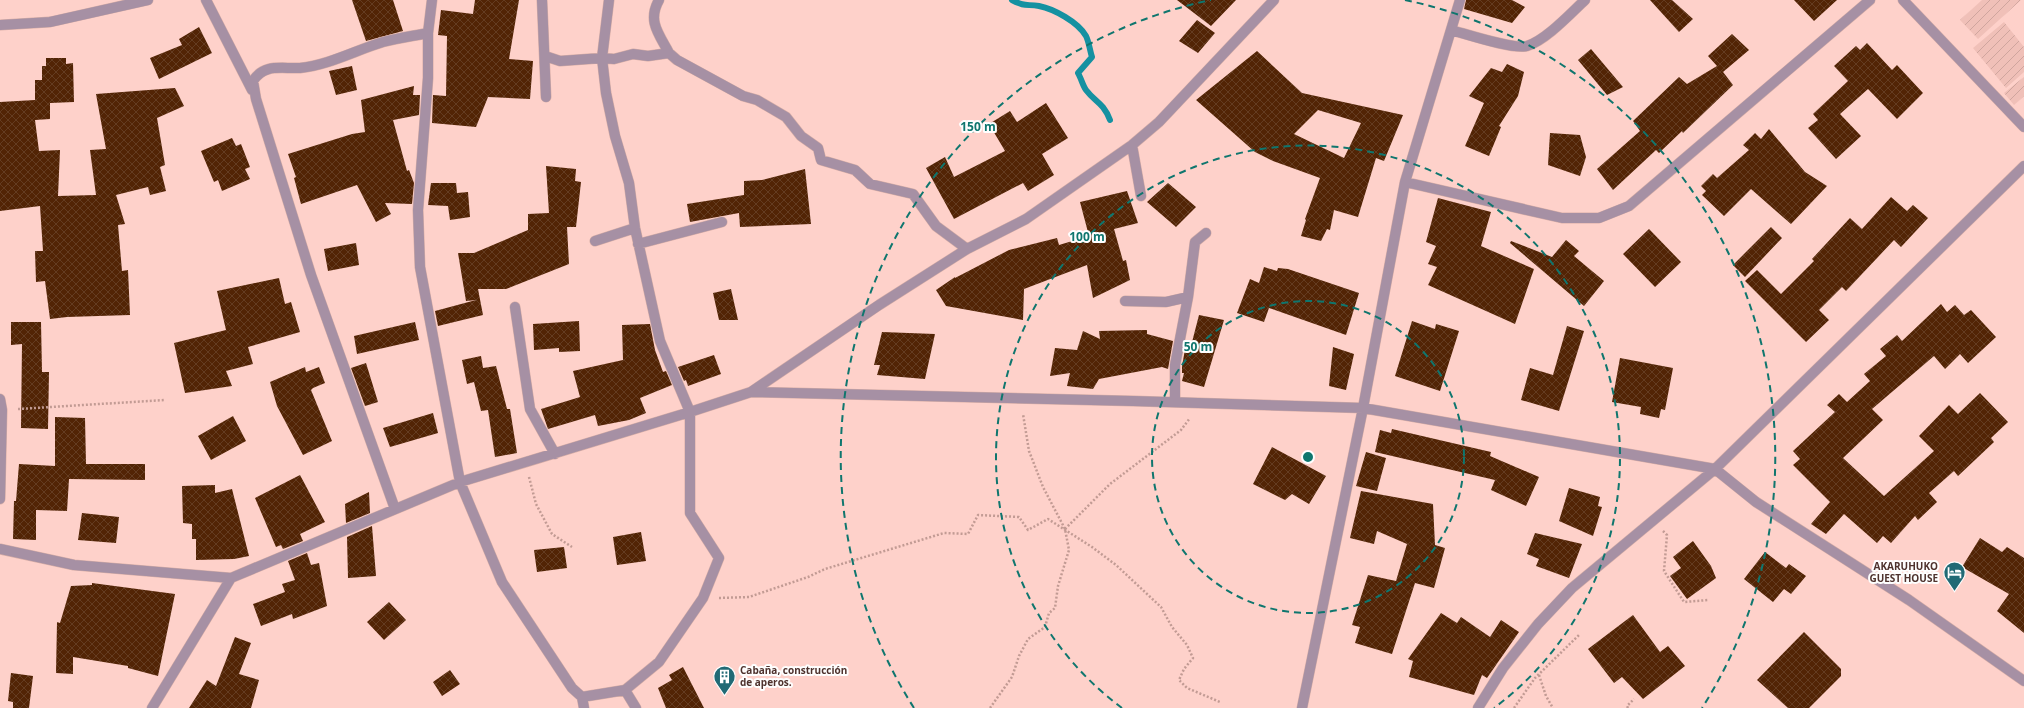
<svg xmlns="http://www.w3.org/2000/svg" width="2024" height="708" font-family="'Open Sans',sans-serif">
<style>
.industrial{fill:url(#industrial-furrows)}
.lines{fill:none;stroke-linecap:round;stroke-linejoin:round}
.stream{stroke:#1591a1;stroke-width:6}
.building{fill:url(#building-cross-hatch);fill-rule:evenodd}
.minor-casing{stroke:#d7aea7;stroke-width:11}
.path{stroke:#c29b94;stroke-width:2.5;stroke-dasharray:2 2;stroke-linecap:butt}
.minor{stroke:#a690a4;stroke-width:10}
.ring{fill:none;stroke:#0f766e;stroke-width:2;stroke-dasharray:7 5}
.labels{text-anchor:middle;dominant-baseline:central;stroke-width:4;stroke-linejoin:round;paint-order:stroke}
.poi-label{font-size:10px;font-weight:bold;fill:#4e322d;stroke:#fefefe;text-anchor:end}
.centre{fill:#0f766e;stroke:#fefefe;stroke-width:2}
.ring-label{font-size:12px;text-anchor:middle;font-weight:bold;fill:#0f766e;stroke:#fefefe;stroke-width:4;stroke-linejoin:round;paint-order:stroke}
</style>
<defs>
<pattern id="industrial-furrows" width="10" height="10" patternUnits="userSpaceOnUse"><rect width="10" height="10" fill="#f0c0b8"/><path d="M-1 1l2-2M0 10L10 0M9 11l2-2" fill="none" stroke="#cfa59e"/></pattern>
<pattern id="building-cross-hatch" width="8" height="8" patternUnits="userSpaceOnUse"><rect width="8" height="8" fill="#522405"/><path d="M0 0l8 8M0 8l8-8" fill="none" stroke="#643c21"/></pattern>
</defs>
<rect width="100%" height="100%" fill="#fed1ca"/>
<path class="industrial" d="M 1982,0 L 2021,0 L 1978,39 L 1960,20 Z
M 2004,22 L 2024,47 L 2024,72 L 2006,88 L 1973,48 Z
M 2024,77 L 2024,96 L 2014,105 L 2004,93 Z"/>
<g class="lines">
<path class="stream" d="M 1012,0 C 1025,7 1026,4 1039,6 C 1054,9 1078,22 1086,36 C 1089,42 1090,51 1092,57 L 1078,73 C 1081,78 1083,86 1086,90 C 1095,102 1103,102 1110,120"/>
</g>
<path class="building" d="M 352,0 L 393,0 L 403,31 L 366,41 Z
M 475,0 L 519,0 L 509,59 L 533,61 L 530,99 L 488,97 L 476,127 L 432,123 L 433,95 L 446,96 L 447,36 L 438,35 L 441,10 L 473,14 Z
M 1177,0 L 1236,0 L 1211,26 Z
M 1466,0 L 1512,0 L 1525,7 L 1512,23 L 1464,9 Z
M 1650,0 L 1672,0 L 1693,19 L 1679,32 Z
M 1794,0 L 1837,0 L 1814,21 Z
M 1197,20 L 1215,33 L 1198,53 L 1179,41 Z
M 199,27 L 212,53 L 159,79 L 150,58 L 182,45 L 179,39 Z
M 1732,34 L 1749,50 L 1723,72 L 1720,68 L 1733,85 L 1683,133 L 1682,131 L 1659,153 L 1656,150 L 1613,190 L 1597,169 L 1640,131 L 1633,121 L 1679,77 L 1687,84 L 1717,66 L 1708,56 Z
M 1867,43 L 1892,70 L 1897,65 L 1923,93 L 1897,119 L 1868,89 L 1840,114 L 1861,136 L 1836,159 L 1808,128 L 1818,120 L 1813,114 L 1848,81 L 1834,66 L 1856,46 L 1860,50 Z
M 1591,49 L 1623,87 L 1607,95 L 1578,60 Z
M 1257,51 L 1302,93 L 1403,115 L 1384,161 L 1376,158 L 1358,217 L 1334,210 L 1330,230 L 1327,229 L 1321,241 L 1301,236 L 1306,220 L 1305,219 L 1320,178 L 1273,161 L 1255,152 L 1196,100 ZM 1318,110 L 1361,123 L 1344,158 L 1294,134 Z
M 46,58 L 66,58 L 66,64 L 73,63 L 74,102 L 50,103 L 50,119 L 35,120 L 39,151 L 60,150 L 58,196 L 96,195 L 90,150 L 106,149 L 96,94 L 175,88 L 184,106 L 157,118 L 165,165 L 160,167 L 166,191 L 150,195 L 148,187 L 116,195 L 125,224 L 118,225 L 122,271 L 128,270 L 130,315 L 67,317 L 50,319 L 45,281 L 36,282 L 35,251 L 43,251 L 40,206 L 0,211 L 0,102 L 35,100 L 35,80 L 42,80 L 42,66 L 46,66 Z
M 1507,64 L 1524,72 L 1518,96 L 1499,126 L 1501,127 L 1489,156 L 1465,146 L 1484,103 L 1469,96 L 1491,68 L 1502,72 Z
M 352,66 L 357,90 L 336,95 L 329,71 Z
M 414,86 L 413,95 L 420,95 L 419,115 L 393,120 L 407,171 L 409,170 L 414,183 L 412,204 L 385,203 L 391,214 L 376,222 L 357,185 L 301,204 L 294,178 L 296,177 L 288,154 L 352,134 L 365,132 L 361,100 Z
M 1046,103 L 1068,138 L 1042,154 L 1054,175 L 1028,191 L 1023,183 L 954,219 L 926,168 L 945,157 L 954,177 L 1005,151 L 989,124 L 1010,111 L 1017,122 Z
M 1769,129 L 1805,172 L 1827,186 L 1791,224 L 1751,189 L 1724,216 L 1702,195 L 1706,191 L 1701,186 L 1713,174 L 1717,178 L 1749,150 L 1743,145 L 1755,133 L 1761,139 Z
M 1550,133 L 1580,135 L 1586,157 L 1580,176 L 1548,165 Z
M 232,138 L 236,146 L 241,144 L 250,167 L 245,169 L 250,179 L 222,191 L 218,180 L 214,182 L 201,151 Z
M 546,166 L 576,169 L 575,181 L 581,182 L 576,227 L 567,227 L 569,264 L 506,289 L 478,289 L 483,315 L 438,326 L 435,311 L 476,300 L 466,301 L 458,253 L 474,253 L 528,230 L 528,214 L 549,213 Z
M 805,169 L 811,224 L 740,227 L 739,213 L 690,222 L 687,204 L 744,195 L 744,181 L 762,180 Z
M 431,183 L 456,183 L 457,193 L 468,192 L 470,217 L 450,220 L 448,206 L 428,205 Z
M 1168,183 L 1196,207 L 1176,227 L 1147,202 Z
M 1127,191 L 1138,223 L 1114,229 L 1123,261 L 1126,260 L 1130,280 L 1093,298 L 1087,265 L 1024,289 L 1023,320 L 946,306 L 936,290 L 955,277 L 955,278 L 1009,250 L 1057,238 L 1059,245 L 1089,236 L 1080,202 Z
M 1891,197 L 1907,211 L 1913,205 L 1928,218 L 1901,247 L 1894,240 L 1846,291 L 1842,287 L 1819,310 L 1829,320 L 1806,342 L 1745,281 L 1757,270 L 1781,294 L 1814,261 L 1812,259 L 1850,218 L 1862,229 Z
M 1438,198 L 1491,212 L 1481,246 L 1534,269 L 1515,324 L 1428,285 L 1437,267 L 1428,264 L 1436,246 L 1426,242 Z
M 1771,227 L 1782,238 L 1745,277 L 1733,265 Z
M 1649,229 L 1681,262 L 1655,287 L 1623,254 Z
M 1566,240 L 1579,251 L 1574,256 L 1604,281 L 1584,306 L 1510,243 L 1511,241 L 1552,257 Z
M 356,243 L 359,265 L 328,271 L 324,249 Z
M 1264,267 L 1277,271 L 1278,268 L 1288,269 L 1359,293 L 1346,335 L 1269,308 L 1264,322 L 1237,313 L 1250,279 L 1259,283 Z
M 279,278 L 285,304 L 291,302 L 300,332 L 248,347 L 253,364 L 226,371 L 232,386 L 185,393 L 174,343 L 226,330 L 217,291 Z
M 731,289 L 738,320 L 719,320 L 713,293 Z
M 1941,304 L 1947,312 L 1955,305 L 1964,315 L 1971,310 L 1996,337 L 1968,363 L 1960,354 L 1945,369 L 1934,356 L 1872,409 L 1883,420 L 1843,458 L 1884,496 L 1934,451 L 1919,436 L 1949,405 L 1958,414 L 1980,393 L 2008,422 L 1991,438 L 1994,442 L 1958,476 L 1954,471 L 1929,493 L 1937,502 L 1918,520 L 1915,516 L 1891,543 L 1883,536 L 1877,543 L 1844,514 L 1826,534 L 1811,524 L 1830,502 L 1793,465 L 1800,459 L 1793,451 L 1835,412 L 1827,405 L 1839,394 L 1847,402 L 1870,381 L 1864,374 L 1886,356 L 1880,349 L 1897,335 L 1902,341 Z
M 1199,315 L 1224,320 L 1204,387 L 1182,381 L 1184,373 L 1182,373 L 1182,366 L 1186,344 L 1191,346 Z
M 579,321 L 580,351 L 559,352 L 559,348 L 534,350 L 533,324 Z
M 1412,321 L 1435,329 L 1436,324 L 1459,331 L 1440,391 L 1395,376 Z
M 11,322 L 41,322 L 42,372 L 49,372 L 48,429 L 21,428 L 22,344 L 11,345 Z
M 415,322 L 419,340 L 357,354 L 354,336 Z
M 650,324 L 655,350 L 663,372 L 666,371 L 672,385 L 640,398 L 646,413 L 629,420 L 598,426 L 595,415 L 548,429 L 541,409 L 580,397 L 573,371 L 623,360 L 622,325 Z
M 1567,326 L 1584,331 L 1559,411 L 1521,400 L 1530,368 L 1553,375 Z
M 1147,330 L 1147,334 L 1173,341 L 1168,369 L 1162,367 L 1099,379 L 1093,389 L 1067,386 L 1070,373 L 1050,376 L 1055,348 L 1077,350 L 1083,331 L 1100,339 L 1099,331 Z
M 882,332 L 935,334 L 925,379 L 877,375 L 880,365 L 874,365 Z
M 1333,347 L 1354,354 L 1346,390 L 1329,386 Z
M 714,355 L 721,374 L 688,386 L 686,380 L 684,381 L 678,367 Z
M 481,356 L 483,368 L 496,366 L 507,409 L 510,409 L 517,453 L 495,457 L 488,410 L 481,411 L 474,382 L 467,384 L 462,360 Z
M 1620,358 L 1673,368 L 1665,410 L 1661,409 L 1659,418 L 1640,414 L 1641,407 L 1612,402 Z
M 366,363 L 378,402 L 365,406 L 351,368 Z
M 305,367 L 306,372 L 319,367 L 325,383 L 313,388 L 311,390 L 332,441 L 303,455 L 277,406 L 270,382 Z
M 433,413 L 438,433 L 390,447 L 383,428 Z
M 233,416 L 246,441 L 211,460 L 198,436 Z
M 55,417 L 85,418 L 86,464 L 145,464 L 145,480 L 69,479 L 67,511 L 36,510 L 36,540 L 13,539 L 14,501 L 16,501 L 19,464 L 55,466 Z
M 1392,429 L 1491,452 L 1490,456 L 1539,477 L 1526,506 L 1491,490 L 1495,480 L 1375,452 L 1380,430 L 1391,433 Z
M 1272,447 L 1326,476 L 1309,504 L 1292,494 L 1285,500 L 1253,484 Z
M 1366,452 L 1386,458 L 1377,491 L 1356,486 Z
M 300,475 L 325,522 L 300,534 L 303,541 L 283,549 L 281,545 L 276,547 L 255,498 Z
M 215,485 L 215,493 L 232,489 L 249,556 L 234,559 L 196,560 L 196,539 L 192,539 L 192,524 L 183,523 L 182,486 Z
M 1569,488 L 1600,497 L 1598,506 L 1602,507 L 1593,536 L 1559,521 Z
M 1361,491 L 1433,504 L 1435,545 L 1445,548 L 1434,588 L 1415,583 L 1392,654 L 1355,643 L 1360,627 L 1352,625 L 1368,575 L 1396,581 L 1407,544 L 1377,531 L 1374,544 L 1350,538 Z
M 369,492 L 370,513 L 346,523 L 345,504 Z
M 82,513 L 119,517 L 116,543 L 78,540 Z
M 372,526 L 376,576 L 348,578 L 347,537 Z
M 641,532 L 646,561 L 617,565 L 613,537 Z
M 1535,533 L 1582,544 L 1569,578 L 1536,566 L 1539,559 L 1527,554 Z
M 1980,538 L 2002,552 L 2007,547 L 2024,558 L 2024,633 L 1997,611 L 2009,594 L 1962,567 Z
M 1693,541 L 1711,566 L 1716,578 L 1687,599 L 1670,576 L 1681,568 L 1673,557 Z
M 564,547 L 567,568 L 537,572 L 534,550 Z
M 1765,552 L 1786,568 L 1789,564 L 1806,576 L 1791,594 L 1784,589 L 1773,602 L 1744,579 Z
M 307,553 L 311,565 L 319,563 L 327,606 L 293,619 L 292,614 L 261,626 L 253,604 L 285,592 L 282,584 L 295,580 L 288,561 Z
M 92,583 L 175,594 L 158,676 L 128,668 L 128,666 L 73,657 L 73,674 L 56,673 L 57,622 L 60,623 L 71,586 L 92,585 Z
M 389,602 L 406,620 L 384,640 L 367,622 Z
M 1441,613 L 1457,623 L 1461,617 L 1490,637 L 1501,620 L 1519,632 L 1487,678 L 1482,675 L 1474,695 L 1409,677 L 1413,661 L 1408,659 Z
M 1633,615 L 1660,652 L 1668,646 L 1685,666 L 1643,699 L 1622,677 L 1614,683 L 1588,649 Z
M 1804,632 L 1841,669 L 1841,676 L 1809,708 L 1788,708 L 1757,680 Z
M 235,637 L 251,643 L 239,674 L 259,680 L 251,708 L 189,708 L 207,680 L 216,686 Z
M 683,667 L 704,708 L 666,708 L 658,688 L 672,680 L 669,675 Z
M 450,670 L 460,684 L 442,696 L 433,682 Z
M 11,673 L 33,676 L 29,708 L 13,708 L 13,702 L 8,701 Z"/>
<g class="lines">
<defs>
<path id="minor" d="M 206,0 L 252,90
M 432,0 L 428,33 L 428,78 L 418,210 L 420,267 L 460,482 L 502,582 L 572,688 L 582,697 L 625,690 L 659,662 L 703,598 L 719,558 L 690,513 L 690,412 L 660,341 L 635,228 L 629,183 L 615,136 L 606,93 L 602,58 L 609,0
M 542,0 L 546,97
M 659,0 C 647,21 659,34 669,53
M 1903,0 L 2024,127
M 0,25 L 50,22 L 148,0
M 1451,30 C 1466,34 1514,50 1527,46 C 1546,40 1570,14 1585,0
M 545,56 L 560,61 L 602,58 L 614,59 L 633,54 L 648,56 L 669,53 L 677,60 L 743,96 L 757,100 L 786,117 L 801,136 L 818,148 L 821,160 L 855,170 L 870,184 L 913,194 L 936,226 L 967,249
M 1132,145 L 1141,196
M 1405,182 L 1562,218 L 1599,218 L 1629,206 L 1870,0
M 595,241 L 635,228
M 638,244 L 722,222
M 1125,301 L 1166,302 L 1188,297
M 515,307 L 530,409 L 555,454
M 751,392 L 879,305 L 967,249 L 1026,219 L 1132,145 L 1159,122 L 1274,0
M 0,399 L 2,410 L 0,499
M 1175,402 L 1175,365 L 1188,297 L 1195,242 L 1206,233
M 395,509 L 311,275 L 256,99 L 253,81 C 264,63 282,69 300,68 C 329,65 356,50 383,42 C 398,38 413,36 428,33
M 0,549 L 74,565 L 231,578
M 625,690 L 636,708
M 582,697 L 584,708
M 152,708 L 231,578 L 460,482 L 690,412 L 751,392 L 1133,401 L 1363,408 L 1715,469 L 1756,502 L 1909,600 L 2024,681
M 1302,708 L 1363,408 L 1405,182 L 1460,0
M 1478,708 L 1503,668 L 1538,624 L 1572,588 L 1715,469 L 2024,166"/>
</defs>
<use href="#minor" class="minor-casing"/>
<path class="path" d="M 18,409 L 165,400
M 529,477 L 536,504 L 552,534 L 572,547
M 1065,529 L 1110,484 L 1181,430 L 1190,418
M 1663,531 L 1667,535 L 1664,571 L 1684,602 L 1708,600
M 719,598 L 749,597 L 808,577 L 825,569 L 944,533 L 968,534 L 978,515 L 1019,517 L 1028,530 L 1048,519 L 1092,547 L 1116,565 L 1161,607 L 1172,627 L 1187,645 L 1193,658 L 1184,669 L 1179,680 L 1187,688 L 1220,702
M 1539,675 L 1546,696 L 1553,708
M 990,708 L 1012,677 L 1019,656 L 1028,639 L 1045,627 L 1049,613 L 1055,608 L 1058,586 L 1069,550 L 1065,529 L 1043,487 L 1029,451 L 1023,414
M 1514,708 L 1535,678 L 1580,634
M 1628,708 L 1627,706 L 1634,699"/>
<use href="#minor" class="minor"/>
</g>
<g class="ring">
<circle cx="1308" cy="457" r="156"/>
<path d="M1122 708A312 312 0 1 1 1494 708"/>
<path d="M914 708A467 467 0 0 1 1211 0M1405 0A467 467 0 0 1 1702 708"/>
</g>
<defs>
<symbol id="hotel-pin" viewBox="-11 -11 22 30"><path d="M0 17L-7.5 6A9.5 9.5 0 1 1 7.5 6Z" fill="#216a75" stroke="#fefefe"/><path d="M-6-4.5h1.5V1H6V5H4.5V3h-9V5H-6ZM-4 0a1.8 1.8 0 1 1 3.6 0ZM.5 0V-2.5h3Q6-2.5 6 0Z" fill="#fff"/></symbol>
<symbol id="building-pin" viewBox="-11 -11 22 30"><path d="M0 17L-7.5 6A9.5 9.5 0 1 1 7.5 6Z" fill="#216a75" stroke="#fefefe"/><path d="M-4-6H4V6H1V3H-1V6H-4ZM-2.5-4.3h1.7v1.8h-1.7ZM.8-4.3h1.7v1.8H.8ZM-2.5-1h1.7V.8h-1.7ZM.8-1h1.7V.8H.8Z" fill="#fff"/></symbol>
</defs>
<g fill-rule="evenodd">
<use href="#hotel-pin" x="1942" y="560" width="25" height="34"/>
<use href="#building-pin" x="712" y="664" width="25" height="34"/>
</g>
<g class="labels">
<g class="poi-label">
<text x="1938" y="566">AKARUHUKO<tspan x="1938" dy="12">GUEST HOUSE</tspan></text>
<text x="740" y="670" text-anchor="start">Cabaña, construcción<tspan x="740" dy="12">de aperos.</tspan></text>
</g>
</g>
<circle cx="1308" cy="457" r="6" class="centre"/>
<g class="ring-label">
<text x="978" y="131">150 m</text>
<text x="1087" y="241">100 m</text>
<text x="1198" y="351">50 m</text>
</g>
</svg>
